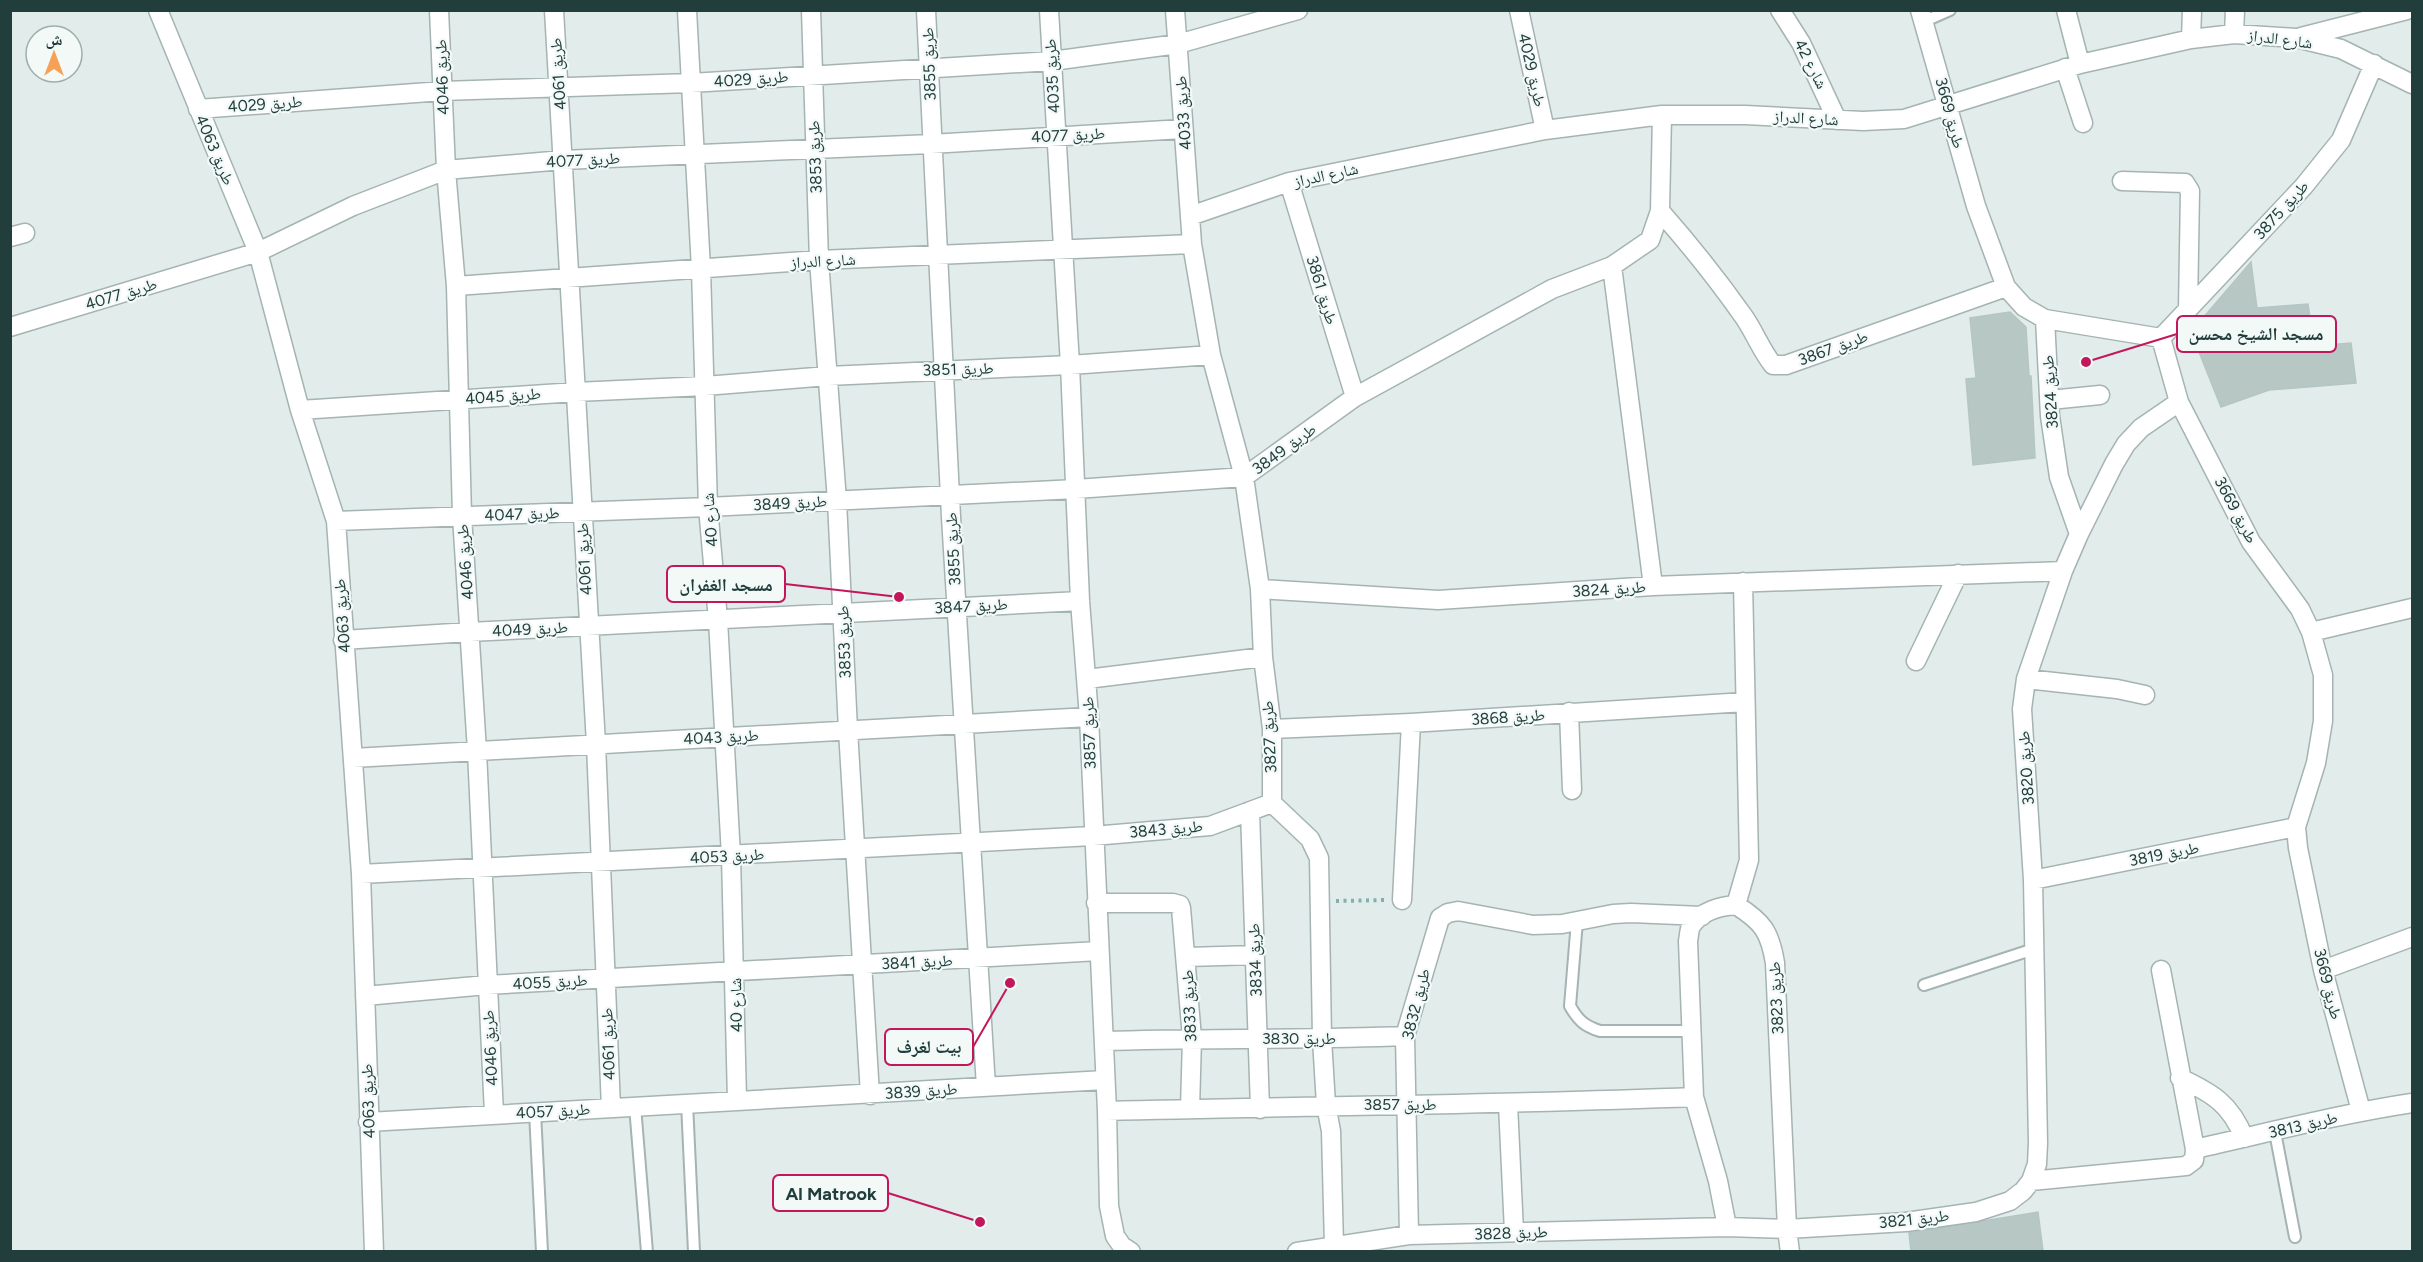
<svg xmlns="http://www.w3.org/2000/svg" width="2423" height="1262" font-family="Figtree,'Noto Naskh Arabic',sans-serif">
<style>
.building{fill:#b7c7c4;stroke:#b4c6c3;stroke-width:1.5}
.lines{fill:none;stroke-linecap:round;stroke-linejoin:round}
.lane-casing{stroke:#a4b4b3;stroke-width:14}
.street-casing{stroke:#a4b4b3;stroke-width:21}
.path{stroke:#81b1ad;stroke-width:4;stroke-dasharray:3 4.5;stroke-linecap:butt}
.lane{stroke:#fff;stroke-width:10}
.street{stroke:#fff;stroke-width:18}
.labels{text-anchor:middle;dominant-baseline:central;stroke-width:4.5;stroke-linejoin:round;paint-order:stroke}
.street-label{font-size:16px;fill:#213e3d;stroke:#f2f9f7}
.leader{fill:none;stroke:#c2185b;stroke-width:2}
.callout-dot{fill:#c2185b;stroke:#f2f9f7;stroke-width:2}
.callout{fill:#f2f9f7;stroke:#c2185b;stroke-width:2}
.callout-label{font-size:18px;text-anchor:middle;font-weight:bold;fill:#213e3d}
</style>
<rect width="100%" height="100%" fill="#e2ecea"/>
<path class="building" d="M 2251,262 L 2257,308 L 2308,304 L 2314,346 L 2351,343 L 2356,383 L 2269,390 L 2221,407 L 2191,332 Z
M 2010,312 L 2026,327 L 2029,376 L 2031,376 L 2035,458 L 1973,465 L 1966,379 L 1976,378 L 1970,318 Z
M 2038,1212 L 2043,1251 L 1911,1251 L 1909,1233 Z"/>
<g class="lines">
<defs>
<path id="lane" d="M 1925,21 L 1950,10
M 1577,921 L 1570,1006 C 1578,1020 1584,1026 1600,1031 L 1691,1031
M 1924,985 L 2034,949
M 687,1103 L 694,1252
M 635,1106 L 647,1252
M 535,1112 L 542,1252
M 2275,1132 L 2295,1237"/>
<path id="street" d="M 158,10 L 258,252 L 300,410 L 336,521 L 361,874 L 374,1252
M 439,10 L 446,170 L 456,286 L 462,516 L 477,751 L 494,1114
M 554,10 L 596,744 L 611,1108
M 687,10 L 701,269 L 708,507 L 718,620 L 731,856 L 737,1100
M 811,10 L 819,260 L 837,501 L 848,730 L 870,1095
M 926,10 L 951,517 L 986,1087
M 1049,10 L 1070,365 L 1080,601 L 1089,717 L 1107,1111 L 1109,1206 L 1115,1236 L 1122,1246 L 1131,1252
M 1175,10 L 1192,244 L 1211,355 L 1244,477 L 1260,589 L 1263,657 L 1272,729 L 1272,803 L 1310,839 L 1319,858 L 1322,1039 L 1326,1105 L 1331,1131 L 1334,1246
M 1519,10 L 1545,130
M 1780,10 L 1801,43 L 1837,120
M 1920,10 L 1976,206 L 2006,287 L 2024,307 L 2045,319 L 2161,338
M 2066,10 L 2080,64
M 2234,34 L 2235,10
M 2301,37 L 2407,10
M 2191,39 L 2192,10
M 2065,68 L 2083,123
M 198,109 L 443,91 L 691,83 L 1052,61 L 1178,44 L 1298,10
M 2122,181 L 2185,183 L 2190,191 L 2188,309
M 1289,182 L 1355,397
M 1660,211 C 1690,245 1718,280 1744,317 C 1755,333 1761,350 1773,365 L 1786,365 L 2006,287
M 1190,216 L 1289,182 L 1545,130 L 1662,115 L 1745,115 L 1863,121 L 1904,119 L 2080,64 L 2191,39 L 2234,34 L 2296,38 L 2341,49 L 2412,84
M 10,237 L 25,233
M 1612,266 L 1653,586
M 456,286 L 819,260 L 1192,244
M 2045,319 L 2050,416 L 2059,477 L 2079,534
M 10,327 L 258,252 L 353,206 L 446,170 L 563,160 L 931,144 L 1183,129
M 2161,338 L 2179,402 L 2251,542 L 2300,609 L 2311,632 L 2323,675 L 2323,721 L 2316,763 L 2296,827 L 2298,848 L 2323,970 L 2361,1111
M 2161,338 L 2304,186 L 2341,140 L 2374,64
M 2050,400 L 2100,395
M 300,410 L 576,392 L 705,386 L 828,376 L 1070,365 L 1211,355
M 336,521 L 708,507 L 1076,489 L 1244,477 L 1355,397 L 1552,289 L 1612,266 L 1650,240 L 1660,211 L 1662,115
M 1260,589 L 1438,600 L 1653,586 L 2063,571
M 2311,632 L 2412,608
M 343,640 L 469,632 L 1080,601
M 1916,661 L 1958,574
M 1087,679 L 1263,657
M 2026,679 L 2117,689 L 2145,695
M 1569,712 L 1572,790
M 1272,729 L 1411,723 L 1745,702
M 353,758 L 1089,717
M 1250,811 L 1260,1109
M 361,874 L 1093,836 L 1210,826 L 1272,803
M 2033,880 L 2296,827
M 1402,900 L 1411,723
M 1096,903 L 1173,903 L 1180,905 L 1181,908 L 1192,1038 L 1190,1109
M 1736,905 C 1763,922 1770,932 1775,963 L 1787,1229 L 1790,1252
M 1736,905 L 1749,860 L 1743,582
M 1187,957 L 1255,955
M 2323,970 L 2412,937
M 365,996 L 487,985 L 1099,951
M 1104,1041 C 1204,1038 1305,1040 1405,1036
M 2180,1078 C 2212,1093 2231,1104 2244,1138
M 1508,1104 L 1514,1232
M 1107,1111 C 1303,1106 1498,1105 1694,1097
M 368,1122 L 1105,1080
M 2195,1149 C 2267,1133 2339,1114 2412,1103
M 2031,1181 L 2186,1166 L 2194,1160 L 2195,1149 L 2161,970
M 1727,1227 L 1718,1181 L 1694,1097 L 1688,941 C 1689,937 1689,930 1691,926 C 1701,911 1721,906 1736,905
M 1409,1235 L 1405,1036 L 1440,918 L 1448,913 L 1458,911 L 1533,925 L 1562,924 L 1613,914 L 1631,913 L 1702,916
M 1297,1252 L 1409,1235 L 1727,1227 L 1787,1229 L 1906,1222 L 1976,1212 L 2010,1201 L 2023,1191 L 2031,1181 L 2037,1164 L 2038,1143 L 2033,880 L 2022,709 L 2026,679 L 2063,571 L 2079,534 L 2114,464 L 2126,444 L 2141,428 L 2179,402"/>
</defs>
<use href="#lane" class="lane-casing"/>
<use href="#street" class="street-casing"/>
<path class="path" d="M 1336,901 L 1386,900"/>
<use href="#lane" class="lane"/>
<use href="#street" class="street"/>
</g>
<g class="labels">
<g class="street-label">
<text transform="translate(2280 39) rotate(7)">شارع الدراز</text>
<text transform="translate(929 64) rotate(-92)">طريق 3855</text>
<text transform="translate(1811 64) rotate(63)">شارع 42</text>
<text transform="translate(1532 70) rotate(77)">طريق 4029</text>
<text transform="translate(558 74) rotate(-94)">طريق 4061</text>
<text transform="translate(1052 76) rotate(-93)">طريق 4035</text>
<text transform="translate(442 77) rotate(-92)">طريق 4046</text>
<text transform="translate(751 79) rotate(-4)">طريق 4029</text>
<text transform="translate(265 104) rotate(-4)">طريق 4029</text>
<text transform="translate(1183 113) rotate(-94)">طريق 4033</text>
<text transform="translate(1950 113) rotate(75)">طريق 3669</text>
<text transform="translate(1806 118) rotate(3)">شارع الدراز</text>
<text transform="translate(1068 135) rotate(-3)">طريق 4077</text>
<text transform="translate(215 150) rotate(67)">طريق 4063</text>
<text transform="translate(815 157) rotate(-92)">طريق 3853</text>
<text transform="translate(583 160) rotate(-3)">طريق 4077</text>
<text transform="translate(1326 175) rotate(-12)">شارع الدراز</text>
<text transform="translate(2281 210) rotate(-48)">طريق 3875</text>
<text transform="translate(823 261) rotate(-3)">شارع الدراز</text>
<text transform="translate(1322 290) rotate(73)">طريق 3861</text>
<text transform="translate(121 294) rotate(-17)">طريق 4077</text>
<text transform="translate(1833 348) rotate(-20)">طريق 3867</text>
<text transform="translate(958 369) rotate(-2)">طريق 3851</text>
<text transform="translate(2050 392) rotate(-94)">طريق 3824</text>
<text transform="translate(503 396) rotate(-4)">طريق 4045</text>
<text transform="translate(1284 449) rotate(-36)">طريق 3849</text>
<text transform="translate(790 503) rotate(-3)">طريق 3849</text>
<text transform="translate(2236 510) rotate(62)">طريق 3669</text>
<text transform="translate(522 514) rotate(-2)">طريق 4047</text>
<text transform="translate(710 520) rotate(-94)">شارع 40</text>
<text transform="translate(953 549) rotate(-93)">طريق 3855</text>
<text transform="translate(584 559) rotate(-93)">طريق 4061</text>
<text transform="translate(465 562) rotate(-94)">طريق 4046</text>
<text transform="translate(1609 589) rotate(-4)">طريق 3824</text>
<text transform="translate(971 606) rotate(-3)">طريق 3847</text>
<text transform="translate(342 616) rotate(-94)">طريق 4063</text>
<text transform="translate(530 629) rotate(-3)">طريق 4049</text>
<text transform="translate(844 642) rotate(-92)">طريق 3853</text>
<text transform="translate(1508 717) rotate(-4)">طريق 3868</text>
<text transform="translate(1089 733) rotate(-92)">طريق 3857</text>
<text transform="translate(721 737) rotate(-3)">طريق 4043</text>
<text transform="translate(1269 737) rotate(-93)">طريق 3827</text>
<text transform="translate(2026 768) rotate(-94)">طريق 3820</text>
<text transform="translate(1166 829) rotate(-5)">طريق 3843</text>
<text transform="translate(2164 854) rotate(-11)">طريق 3819</text>
<text transform="translate(727 856) rotate(-3)">طريق 4053</text>
<text transform="translate(1255 960) rotate(-92)">طريق 3834</text>
<text transform="translate(917 962) rotate(-3)">طريق 3841</text>
<text transform="translate(550 982) rotate(-3)">طريق 4055</text>
<text transform="translate(2328 984) rotate(76)">طريق 3669</text>
<text transform="translate(1776 998) rotate(-93)">طريق 3823</text>
<text transform="translate(1416 1004) rotate(-76)">طريق 3832</text>
<text transform="translate(736 1005) rotate(-91)">شارع 40</text>
<text transform="translate(1189 1006) rotate(-93)">طريق 3833</text>
<text x="1299" y="1038">طريق 3830</text>
<text transform="translate(608 1044) rotate(-92)">طريق 4061</text>
<text transform="translate(490 1048) rotate(-93)">طريق 4046</text>
<text transform="translate(921 1091) rotate(-4)">طريق 3839</text>
<text transform="translate(368 1101) rotate(-92)">طريق 4063</text>
<text x="1400" y="1104">طريق 3857</text>
<text transform="translate(553 1111) rotate(-3)">طريق 4057</text>
<text transform="translate(2303 1125) rotate(-13)">طريق 3813</text>
<text transform="translate(1914 1219) rotate(-6)">طريق 3821</text>
<text transform="translate(1511 1233) rotate(-2)">طريق 3828</text>
</g>
</g>
<path class="leader" d="M2086 362L2177 334M899 597L785 584M1010 983L973 1047M980 1222L888 1193"/>
<g class="callout-dot">
<circle cx="2086" cy="362" r="6"/>
<circle cx="899" cy="597" r="6"/>
<circle cx="1010" cy="983" r="6"/>
<circle cx="980" cy="1222" r="6"/>
</g>
<g class="callout">
<rect x="2177" y="316" width="159" height="36" rx="6"/>
<rect x="667" y="566" width="118" height="36" rx="6"/>
<rect x="885" y="1029" width="88" height="36" rx="6"/>
<rect x="773" y="1175" width="115" height="36" rx="6"/>
</g>
<g class="callout-label">
<text x="2256" y="340">مسجد الشيخ محسن</text>
<text x="726" y="591">مسجد الغفران</text>
<text x="929" y="1053">بيت لغرف</text>
<text x="831" y="1200">Al Matrook</text>
</g>
<rect width="2423" height="1262" fill="none" stroke="#213e3d" stroke-width="24"/>
<g transform="translate(54 54)"><circle r="28" fill="#f2f9f7" stroke="#9eaead" stroke-width="1.5"/>
<path d="M0-4.5L10 22L0 15L-10 22Z" fill="#f6a156"/>
<text y="-9" font-size="16" font-weight="bold" text-anchor="middle" fill="#213e3d">ش</text>
</g>
</svg>
